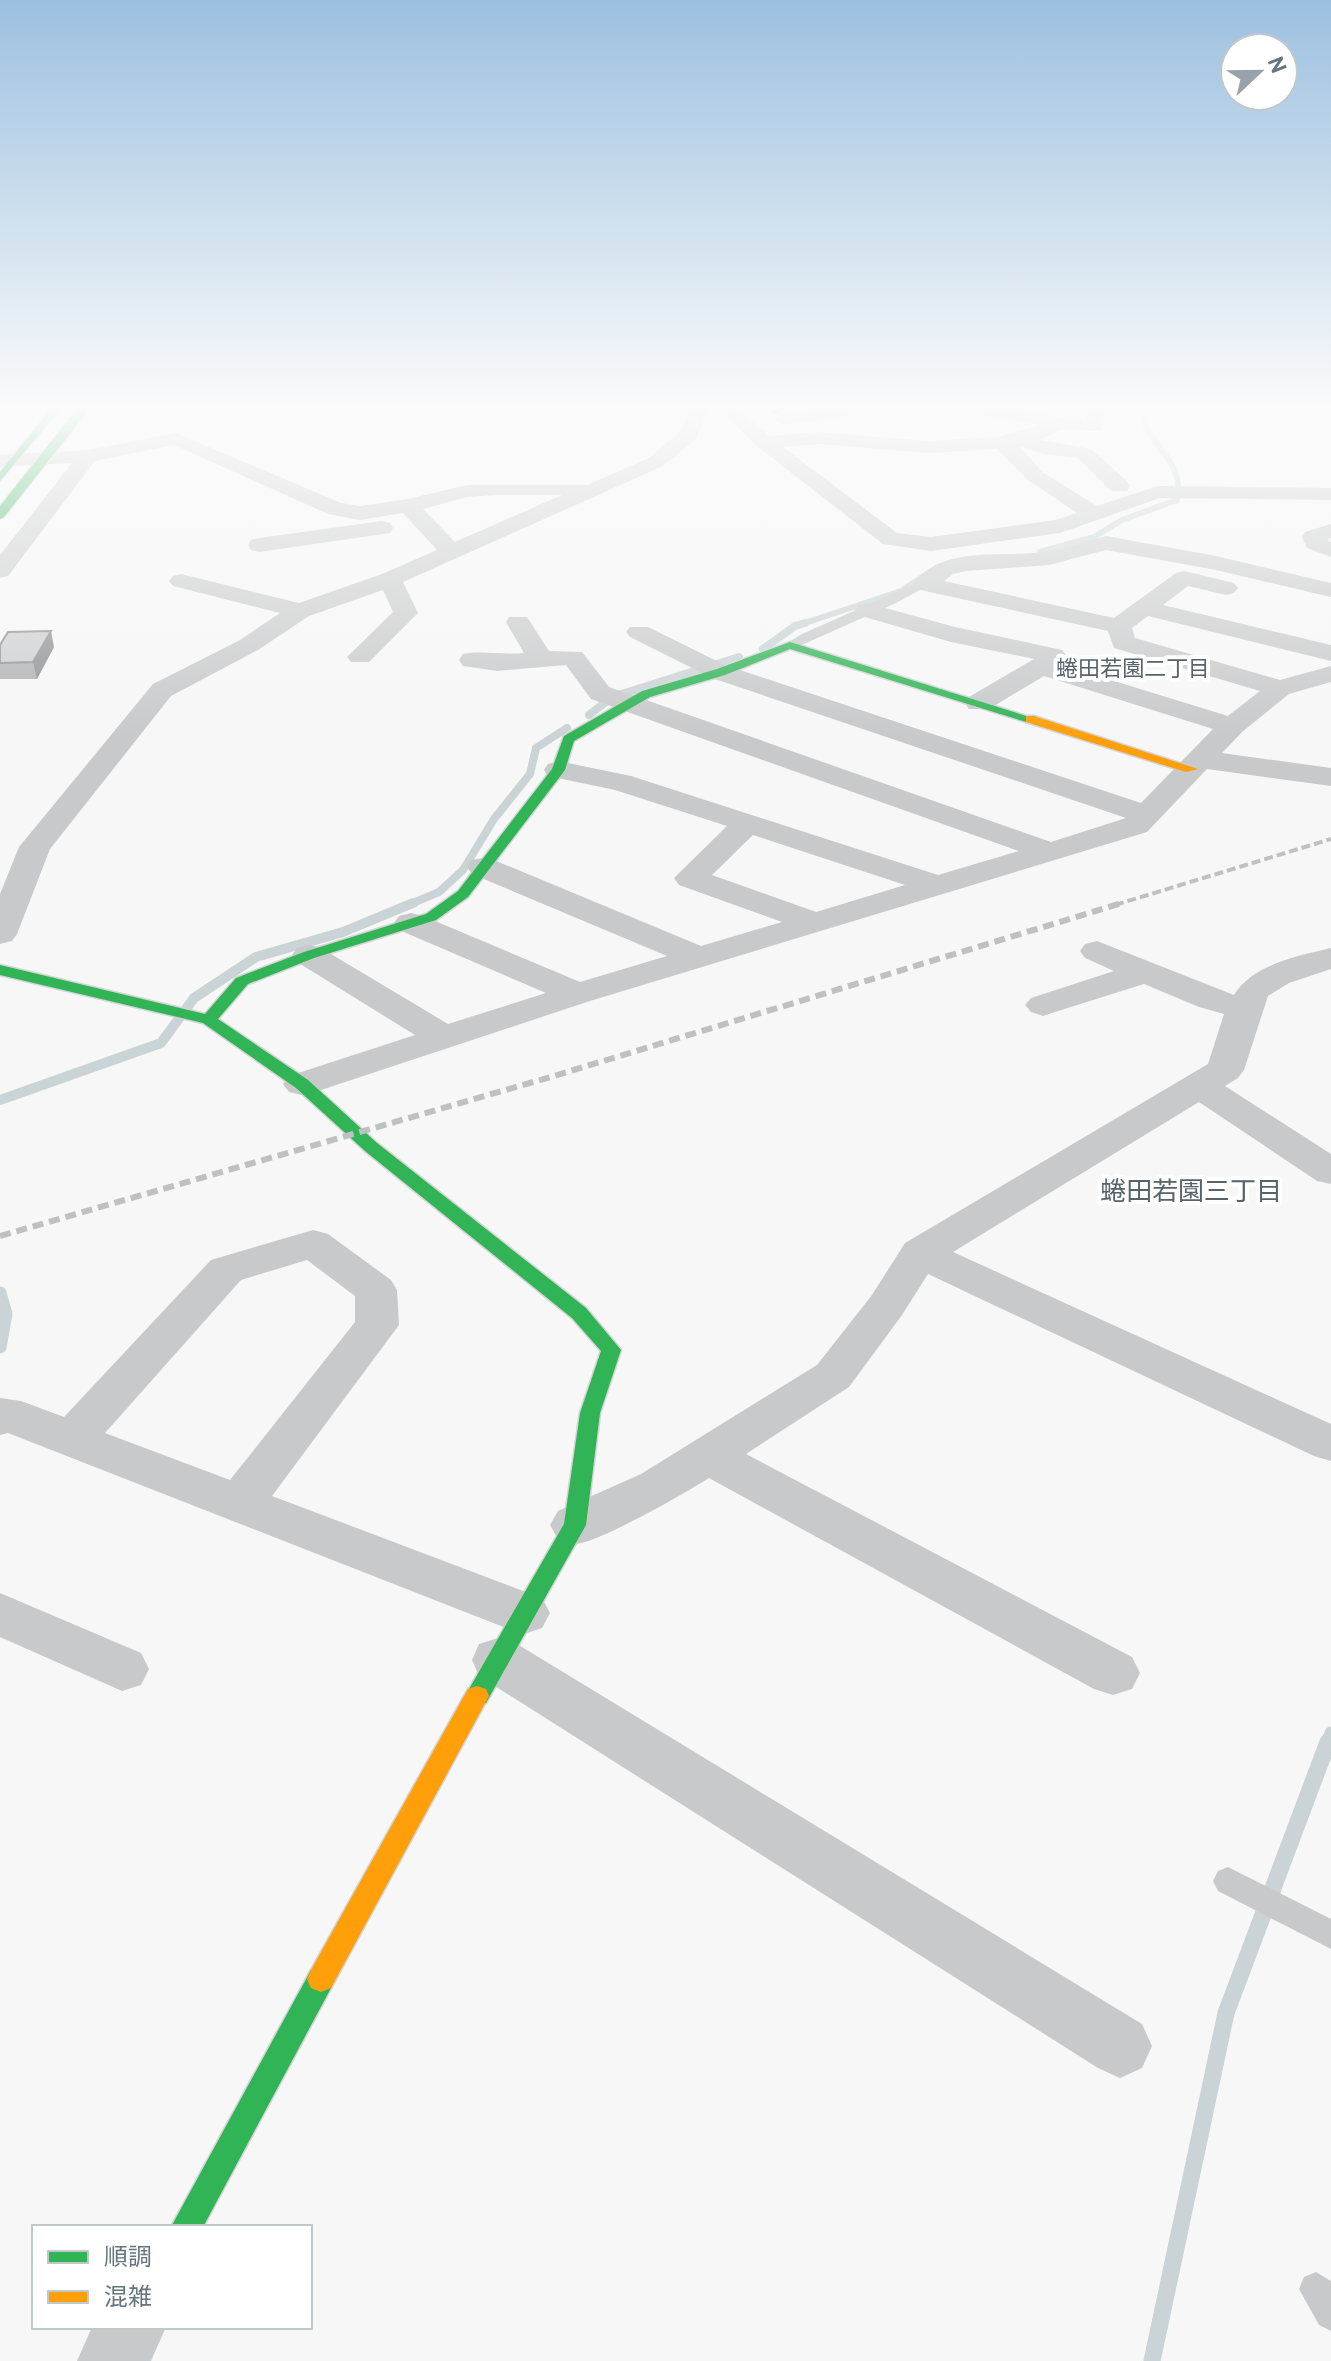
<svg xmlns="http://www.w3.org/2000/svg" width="1331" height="2361" font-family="Overpass,'Noto Sans JP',sans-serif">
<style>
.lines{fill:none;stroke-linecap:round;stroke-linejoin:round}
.stream-far4{stroke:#cad3d5;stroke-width:6}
.stream-far3{stroke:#cad3d5;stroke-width:8}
.stream-far2{stroke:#cad3d5;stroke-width:10}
.stream-far1{stroke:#cad3d5;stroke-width:13}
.stream{stroke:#cad3d5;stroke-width:17}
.fast-casing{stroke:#d3d4d5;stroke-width:3}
.slow-casing{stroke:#d3d4d5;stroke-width:3}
.lane{fill:#c8c9ca;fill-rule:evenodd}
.street{fill:#c8c9ca;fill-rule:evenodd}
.fast{fill:#30b455;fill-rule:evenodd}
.slow{fill:#ff9f0a;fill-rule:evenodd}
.rail-far1{stroke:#bec0c1;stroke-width:4;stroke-dasharray:9 4;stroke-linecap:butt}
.rail{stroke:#bec0c1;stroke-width:6;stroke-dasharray:11 6;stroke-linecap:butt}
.fast-bridge-casing{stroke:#d3d4d4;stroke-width:12;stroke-linecap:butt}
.fast-bridge{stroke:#30b455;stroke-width:10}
.wall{fill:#b0b2b3}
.shaded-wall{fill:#909192}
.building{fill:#cdcfd0;stroke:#909192;stroke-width:2}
.labels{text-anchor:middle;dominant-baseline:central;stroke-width:8;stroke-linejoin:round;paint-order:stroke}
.far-neighbourhood-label{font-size:22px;fill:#57636a;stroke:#fff}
.neighbourhood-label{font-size:26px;fill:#57636a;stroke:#fff}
</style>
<rect width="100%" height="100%" fill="#f7f7f7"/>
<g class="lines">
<path class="stream-far4" d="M 1040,552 L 1094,537 L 1122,520 L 1177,500 C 1186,455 1140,444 1143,408
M 799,625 L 901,591 L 927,574"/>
<path class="stream-far3" d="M 763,649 L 795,626 L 805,623
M 589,715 L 612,697 L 739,657
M 408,905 L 439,892 L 463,870 L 494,819 L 530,774 L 536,748 L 567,728"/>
<path class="stream-far2" d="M 0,1100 L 161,1043 L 194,998 L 256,957 L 343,932 L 413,903"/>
<path class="stream-far1" d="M 0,1293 L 6,1314 L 0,1347
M 1327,1744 L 1331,1733"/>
<path class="stream" d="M 1152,2361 L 1226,2013 L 1328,1742"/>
<defs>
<path id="fast" d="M 52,408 L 61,408 L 0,481 L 0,472 Z
M 790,642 L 1036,719 L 1026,722 L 790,649 L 725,675 L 650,697 L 574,741 L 565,770 L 468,897 L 436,920 L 314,958 L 248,984 L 218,1019 L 308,1080 L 377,1143 L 586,1308 L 621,1350 L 600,1413 L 586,1525 L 486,1703 L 477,1706 L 468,1703 L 465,1696 L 564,1524 L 580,1413 L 601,1351 L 572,1318 L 365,1151 L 296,1088 L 203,1023 L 0,975 L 0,965 L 205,1014 L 236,978 L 304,952 L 426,914 L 458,891 L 552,769 L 564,736 L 642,691 L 717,669 Z
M 321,1966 L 331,1970 L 335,1979 L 331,1988 L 203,2227 L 171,2227 L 311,1970 Z"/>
<path id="slow" d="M 1026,716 L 1034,716 L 1198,769 L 1186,772 L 1026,722 Z
M 477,1686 L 486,1689 L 489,1696 L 331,1988 L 321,1992 L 311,1988 L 307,1979 L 311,1970 L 468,1689 Z"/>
</defs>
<use href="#fast" class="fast-casing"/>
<use href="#slow" class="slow-casing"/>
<path class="lane" d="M 921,581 L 931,584 L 896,603 L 795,648 L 784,645 L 802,634 Z
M 1228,1867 L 1331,1919 L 1331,1949 L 1218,1891 L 1213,1881 L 1218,1871 Z
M 1316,2272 L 1331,2281 L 1331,2331 L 1319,2325 L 1299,2289 L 1304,2277 Z"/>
<path class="street" d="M 690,408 L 709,408 L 696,439 L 663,466 L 403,582 L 418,613 L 369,662 L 351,662 L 347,657 L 393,612 L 383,590 L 309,616 L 258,650 L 171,696 L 50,849 L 17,934 L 12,941 L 0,944 L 0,894 L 19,847 L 153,684 L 240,640 L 280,613 L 173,586 L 169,581 L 173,576 L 181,574 L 299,603 L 382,574 L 437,550 L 403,513 L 360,520 L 328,514 L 174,445 L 95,461 L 8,576 L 0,578 L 0,555 L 72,463 L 0,467 L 0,455 L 88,450 L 176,433 L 341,503 L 360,506 L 408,499 L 467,485 L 587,485 L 649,458 L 680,432 ZM 494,495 L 562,495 L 455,542 L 423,509 L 467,497 Z
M 718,408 L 739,408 L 769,436 L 819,432 L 929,441 L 997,437 L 1041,425 L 978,414 L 969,408 L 1018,408 L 1060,418 L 1085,420 L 1089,408 L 1107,408 L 1100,431 L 1060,430 L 1040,440 L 1091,449 L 1127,481 L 1130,486 L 1127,491 L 1111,491 L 1078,458 L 1043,454 L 1019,446 L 1042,472 L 1097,506 L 1158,486 L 1331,488 L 1331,500 L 1160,498 L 1060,533 L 931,551 L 883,544 L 757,446 ZM 819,444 L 929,453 L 997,449 L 1028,480 L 1077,513 L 1056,520 L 931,537 L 897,533 L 783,447 Z
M 816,408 L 869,408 L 860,414 L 783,425 L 773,419 L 783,413 Z
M 382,521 L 390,523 L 393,528 L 390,533 L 259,552 L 251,550 L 248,545 L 251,540 L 259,538 Z
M 1331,524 L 1331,538 L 1327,540 L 1331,542 L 1331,557 L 1307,548 L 1302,537 L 1305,532 Z
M 1106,536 L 1216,556 L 1331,583 L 1331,597 L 1216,570 L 1106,550 L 1049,565 L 966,571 L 953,574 L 944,581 L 1114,618 L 1176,573 L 1184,571 L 1234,583 L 1238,588 L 1234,593 L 1226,595 L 1188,586 L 1163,605 L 1331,645 L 1331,661 L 1148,616 L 1132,628 L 1135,638 L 1280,680 L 1331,666 L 1331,682 L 1289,694 L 1242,732 L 1222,753 L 1331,768 L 1331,786 L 1207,769 L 1147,832 L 590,1001 L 315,1092 L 302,1095 L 289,1092 L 283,1084 L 289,1076 L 415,1035 L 297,962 L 292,955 L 297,948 L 309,945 L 321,948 L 448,1024 L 546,993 L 399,930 L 394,923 L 399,916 L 411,913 L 423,916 L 580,982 L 667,956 L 472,874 L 467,867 L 472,860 L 483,858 L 494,860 L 701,946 L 782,922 L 679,885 L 674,878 L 727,826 L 615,790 L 548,776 L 544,770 L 548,764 L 558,761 L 631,776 L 938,875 L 1019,851 L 591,699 L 566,665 L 497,671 L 463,666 L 459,660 L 463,654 C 480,650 505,655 524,653 L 506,622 L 509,617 L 527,617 L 549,651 L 582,652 L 609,687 L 1051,842 L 1126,818 L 712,678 L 630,637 L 626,632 L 630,627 L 648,627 L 725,665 L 1141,803 L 1213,729 L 1044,676 L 989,709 L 969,709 L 965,703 L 969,697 L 1034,659 L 951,642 L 858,615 L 855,610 L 858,605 L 867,603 L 955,627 L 1062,650 L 1066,655 L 1059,664 L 1228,716 L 1260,691 L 1114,648 L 1108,631 L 925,591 L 917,589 L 913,584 C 942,543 1008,559 1051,551 C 1069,547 1088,541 1106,536 ZM 753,835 L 905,885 L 816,912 L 712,875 Z
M 1097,941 L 1234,995 C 1253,964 1298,956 1331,948 L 1331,969 L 1289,983 L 1268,996 L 1244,1070 L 1238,1078 L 1225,1086 L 1331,1154 L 1331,1184 L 1317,1181 L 1199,1102 L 953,1252 L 1331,1424 L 1331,1461 L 1314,1456 L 928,1274 L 902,1315 L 849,1387 L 746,1454 L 1132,1657 L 1140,1673 L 1132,1689 L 1113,1695 L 1094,1689 L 709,1478 C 687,1492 599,1543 575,1544 C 570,1544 563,1540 558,1539 L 550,1525 L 558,1511 L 641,1474 L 817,1365 L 872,1295 L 905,1243 L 1208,1064 L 1224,1014 L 1199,1007 L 1144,984 L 1055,1012 L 1043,1016 L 1031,1012 L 1025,1005 L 1031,998 L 1114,971 L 1085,958 L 1080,951 L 1085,944 Z
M 313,1230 L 328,1234 L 391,1280 L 397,1290 L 399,1325 L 272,1496 L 542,1598 L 550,1613 L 542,1628 L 524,1634 L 506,1628 L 8,1433 L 0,1435 L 0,1398 L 21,1401 L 64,1417 L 211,1260 ZM 307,1260 L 355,1296 L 355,1322 L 230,1480 L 105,1433 L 241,1280 Z
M 0,1593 L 141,1653 L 149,1669 L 141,1685 L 122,1691 L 0,1637 Z
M 498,1638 L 517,1644 L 1142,2024 L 1152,2046 L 1142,2068 L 1120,2078 L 1098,2068 L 479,1676 L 472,1660 L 479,1644 Z
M 92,2327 L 166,2327 L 151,2361 L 77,2361 Z"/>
<use href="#fast" class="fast"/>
<use href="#slow" class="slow"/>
<path class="rail-far1" d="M 1115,905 L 1331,839"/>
<path class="rail" d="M 0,1236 L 554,1076 L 1122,903"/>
<defs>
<path id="fast-bridge" d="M 0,514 L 84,408"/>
</defs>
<use href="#fast-bridge" class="fast-bridge-casing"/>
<use href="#fast-bridge" class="fast-bridge"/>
</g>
<path class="wall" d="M 763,408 L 793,408 L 783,410 L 774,415 Z
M 0,645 L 54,647 L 37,679 L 0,679 Z"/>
<path class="shaded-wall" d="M 774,408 L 793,408 L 783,410 L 774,415 Z
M 51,631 L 54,647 L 37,679 L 33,662 Z"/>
<path class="building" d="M 51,631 L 33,662 L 0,663 L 0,645 L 8,632 Z"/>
<linearGradient id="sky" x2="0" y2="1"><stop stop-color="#9cc0e0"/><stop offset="0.55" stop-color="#fbfbfb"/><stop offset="1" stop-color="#fbfbfb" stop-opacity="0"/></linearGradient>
<rect width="1331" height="739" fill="url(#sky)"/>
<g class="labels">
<g class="far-neighbourhood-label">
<text x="1133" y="670">蜷田若園二丁目</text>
</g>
<g class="neighbourhood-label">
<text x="1191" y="1193">蜷田若園三丁目</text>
</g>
</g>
<rect x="32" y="2225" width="280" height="104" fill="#ffffff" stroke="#c1c8cb" stroke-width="2"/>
<rect x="48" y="2251" width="40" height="12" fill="#30b455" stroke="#c1c8cb" stroke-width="2"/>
<text x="104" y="2265" font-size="24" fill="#65757e">順調</text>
<rect x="48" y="2291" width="40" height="12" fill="#ff9f0a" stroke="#c1c8cb" stroke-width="2"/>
<text x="104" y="2305" font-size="24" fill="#65757e">混雑</text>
<g transform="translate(1259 72) rotate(68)"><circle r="38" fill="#ffffff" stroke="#c1c8cb" stroke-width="2"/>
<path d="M0-6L14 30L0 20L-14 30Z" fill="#98a2a8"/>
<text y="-12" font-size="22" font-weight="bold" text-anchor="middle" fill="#65757e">N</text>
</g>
</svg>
